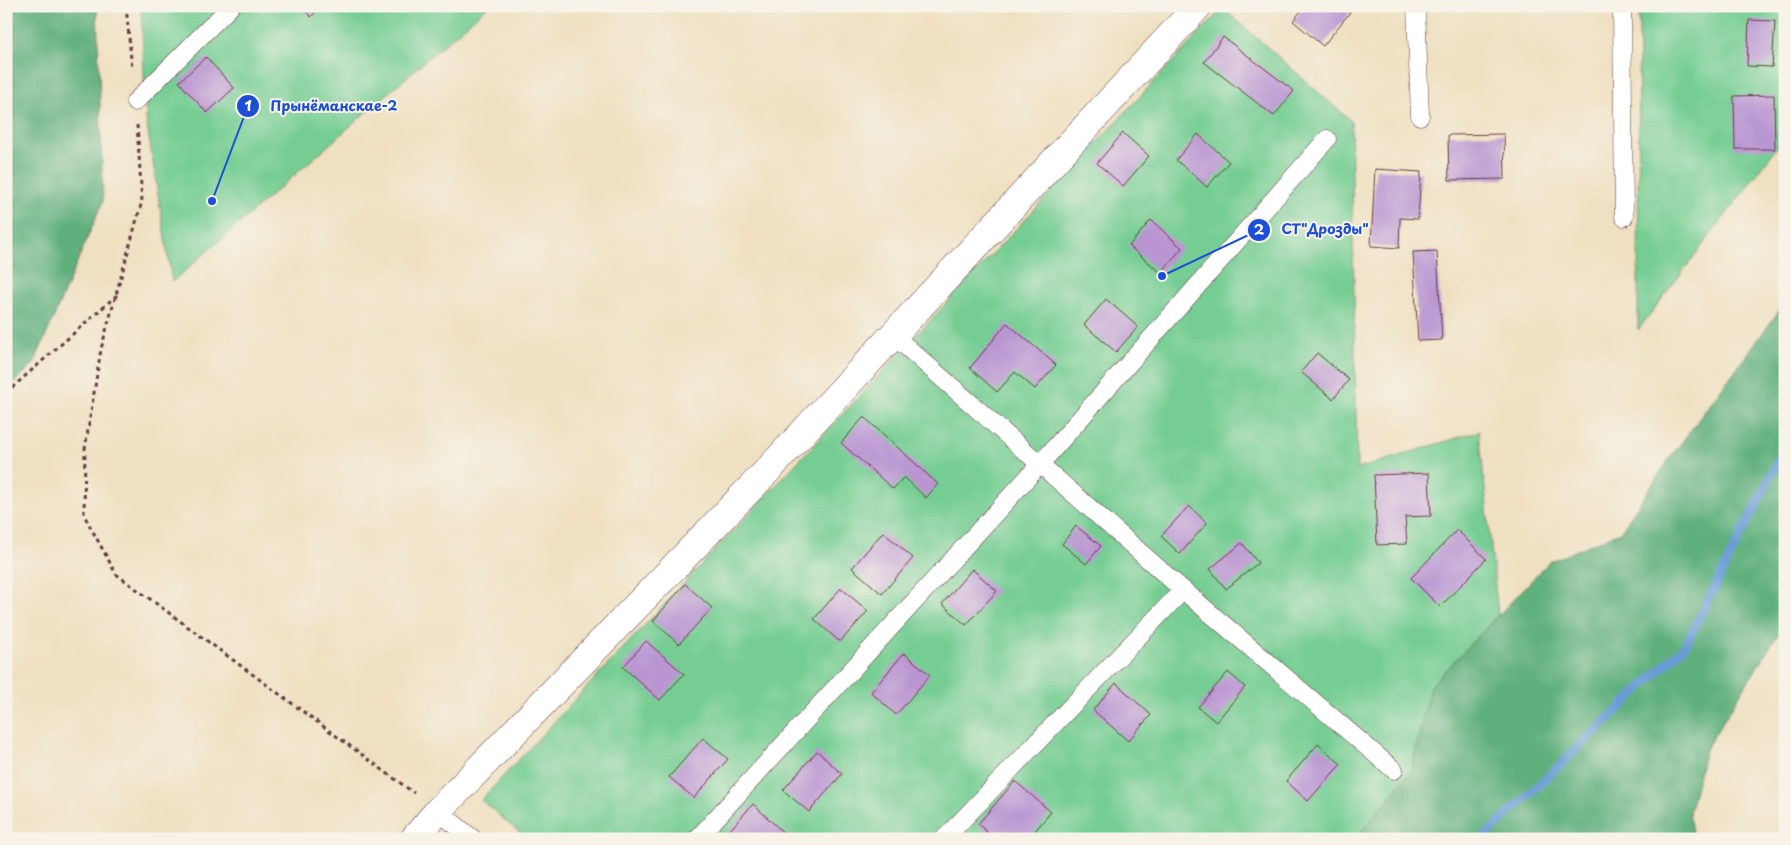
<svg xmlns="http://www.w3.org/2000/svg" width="1791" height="845" font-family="'Playpen Sans',sans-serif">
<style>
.green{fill:#75cd93;stroke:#60765f}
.forest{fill:#60b07d;stroke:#556854}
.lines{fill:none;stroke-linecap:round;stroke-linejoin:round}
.stream{stroke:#6a9dd5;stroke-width:9}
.building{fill:#b996d2}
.lane-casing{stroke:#633c42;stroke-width:19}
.street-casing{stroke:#633c42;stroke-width:29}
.path{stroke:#633c42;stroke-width:3;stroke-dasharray:4 4;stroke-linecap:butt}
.lane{stroke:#fff;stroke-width:18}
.street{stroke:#fff;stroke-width:28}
.leader{fill:none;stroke:#1d4ed8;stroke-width:2}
.callout-dot{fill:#1d4ed8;stroke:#f7f3e8;stroke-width:2}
.mark-label{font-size:15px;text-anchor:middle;font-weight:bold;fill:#fff}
.callout-label{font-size:14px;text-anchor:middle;font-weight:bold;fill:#1d4ed8;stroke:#f7f3e8;stroke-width:4;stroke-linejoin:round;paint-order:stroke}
</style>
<rect width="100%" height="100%" fill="#f7f3e8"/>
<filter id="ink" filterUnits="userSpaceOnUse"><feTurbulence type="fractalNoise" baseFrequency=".02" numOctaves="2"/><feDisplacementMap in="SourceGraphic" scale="10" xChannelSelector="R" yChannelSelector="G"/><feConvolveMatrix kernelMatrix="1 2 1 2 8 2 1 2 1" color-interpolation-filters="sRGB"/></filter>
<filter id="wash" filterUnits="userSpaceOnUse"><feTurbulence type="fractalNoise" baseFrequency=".0096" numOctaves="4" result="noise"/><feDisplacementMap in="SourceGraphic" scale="20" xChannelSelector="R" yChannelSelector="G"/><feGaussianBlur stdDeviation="1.12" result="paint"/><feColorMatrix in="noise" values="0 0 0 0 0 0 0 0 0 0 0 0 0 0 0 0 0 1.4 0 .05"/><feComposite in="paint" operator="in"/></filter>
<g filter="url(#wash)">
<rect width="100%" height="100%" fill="#efe0c1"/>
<path class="green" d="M 141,6 L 488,6 L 172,282 L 146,119 Z
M 1639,6 L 1785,6 L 1785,137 L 1638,330 Z
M 1223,8 L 1351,121 L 1357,469 L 1479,431 L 1498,615 L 1430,687 L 1411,771 L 1355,839 L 527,839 L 481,800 Z"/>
<path class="forest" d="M 6,6 L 97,6 L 103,201 L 34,364 L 6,390 Z
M 1785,303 L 1785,623 L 1705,750 L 1689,813 L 1693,839 L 1355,839 L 1411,771 L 1430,687 L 1549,562 L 1620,532 L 1670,458 Z"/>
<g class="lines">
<path class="stream" d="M 1482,839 L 1685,646 L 1785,448"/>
</g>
<g id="blocks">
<path class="building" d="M 301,6 L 321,6 L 311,17 Z
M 1305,6 L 1355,6 L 1323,46 L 1293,21 Z
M 1749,20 L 1775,21 L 1772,67 L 1747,66 Z
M 1223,37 L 1294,91 L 1274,116 L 1204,62 Z
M 206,57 L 234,88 L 207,113 L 179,82 Z
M 1774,95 L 1775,149 L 1735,149 L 1734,96 Z
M 1123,133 L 1149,156 L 1123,186 L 1097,163 Z
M 1198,134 L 1229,162 L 1207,187 L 1176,160 Z
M 1504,134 L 1505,179 L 1449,180 L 1448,135 Z
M 1375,169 L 1421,172 L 1418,219 L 1400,218 L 1399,248 L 1371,246 Z
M 1151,220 L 1182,248 L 1161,273 L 1129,246 Z
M 1437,251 L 1442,340 L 1418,341 L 1413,252 Z
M 1106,299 L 1138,327 L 1116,352 L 1084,325 Z
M 1007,323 L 1056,365 L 1035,389 L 1015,372 L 997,392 L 970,368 Z
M 1317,353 L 1349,380 L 1333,399 L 1301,372 Z
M 864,417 L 938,484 L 926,498 L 904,477 L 893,489 L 841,443 Z
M 1429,473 L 1431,516 L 1405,517 L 1407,544 L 1377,545 L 1374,475 Z
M 1189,506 L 1207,523 L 1180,554 L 1161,536 Z
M 1076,526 L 1101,546 L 1086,564 L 1062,544 Z
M 1457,530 L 1486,559 L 1440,607 L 1411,578 Z
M 883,532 L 913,558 L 882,594 L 852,568 Z
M 1242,543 L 1258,563 L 1226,589 L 1210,569 Z
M 972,569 L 997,591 L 966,625 L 942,604 Z
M 685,584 L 712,608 L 679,644 L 653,621 Z
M 841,588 L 868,611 L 840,642 L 814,619 Z
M 646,641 L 684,674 L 660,700 L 623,667 Z
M 904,653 L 930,675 L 896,715 L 871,692 Z
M 1228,672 L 1245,687 L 1216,722 L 1198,707 Z
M 1116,683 L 1151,715 L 1128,741 L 1093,710 Z
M 703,738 L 728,759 L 694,798 L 669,777 Z
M 1318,744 L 1341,764 L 1308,801 L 1286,781 Z
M 817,751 L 842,774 L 809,812 L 783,790 Z
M 1015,781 L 1051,812 L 1028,839 L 995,839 L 978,824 Z
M 753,804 L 790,839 L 722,839 Z"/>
</g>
</g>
<g filter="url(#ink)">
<use href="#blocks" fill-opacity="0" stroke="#633c42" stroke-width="1"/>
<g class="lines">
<defs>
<path id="lane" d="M 1416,6 L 1420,116
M 1622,6 L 1624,217
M 135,102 L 231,6
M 893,335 L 1183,590 L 1394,770
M 438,811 L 473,839
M 697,839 L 1041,463 L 1327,139
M 944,839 L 1183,590"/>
<path id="street" d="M 414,839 L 438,811 L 770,468 L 1198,6"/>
</defs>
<use href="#lane" class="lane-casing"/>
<use href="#street" class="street-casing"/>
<path class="path" d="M 126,6 L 132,69
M 137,125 L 142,201 L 101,349 L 85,449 L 84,515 L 116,574 L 414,793
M 6,393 L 117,295"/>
<use href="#lane" class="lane"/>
<use href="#street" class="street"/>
</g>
</g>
<path class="leader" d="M212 201L248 106M1162 276L1259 230"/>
<g class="callout-dot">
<circle cx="212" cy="201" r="5"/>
<circle cx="1162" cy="276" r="5"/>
<circle cx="248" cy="106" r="12"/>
<circle cx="1259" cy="230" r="12"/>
</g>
<g class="mark-label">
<text x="248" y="111">1</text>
<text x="1259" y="235">2</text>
</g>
<g class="callout-label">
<text x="334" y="111">Прынёманскае-2</text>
<text x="1325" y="234">СТ"Дрозды"</text>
</g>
<rect width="1791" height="845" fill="none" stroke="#f7f3e8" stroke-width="25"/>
</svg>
